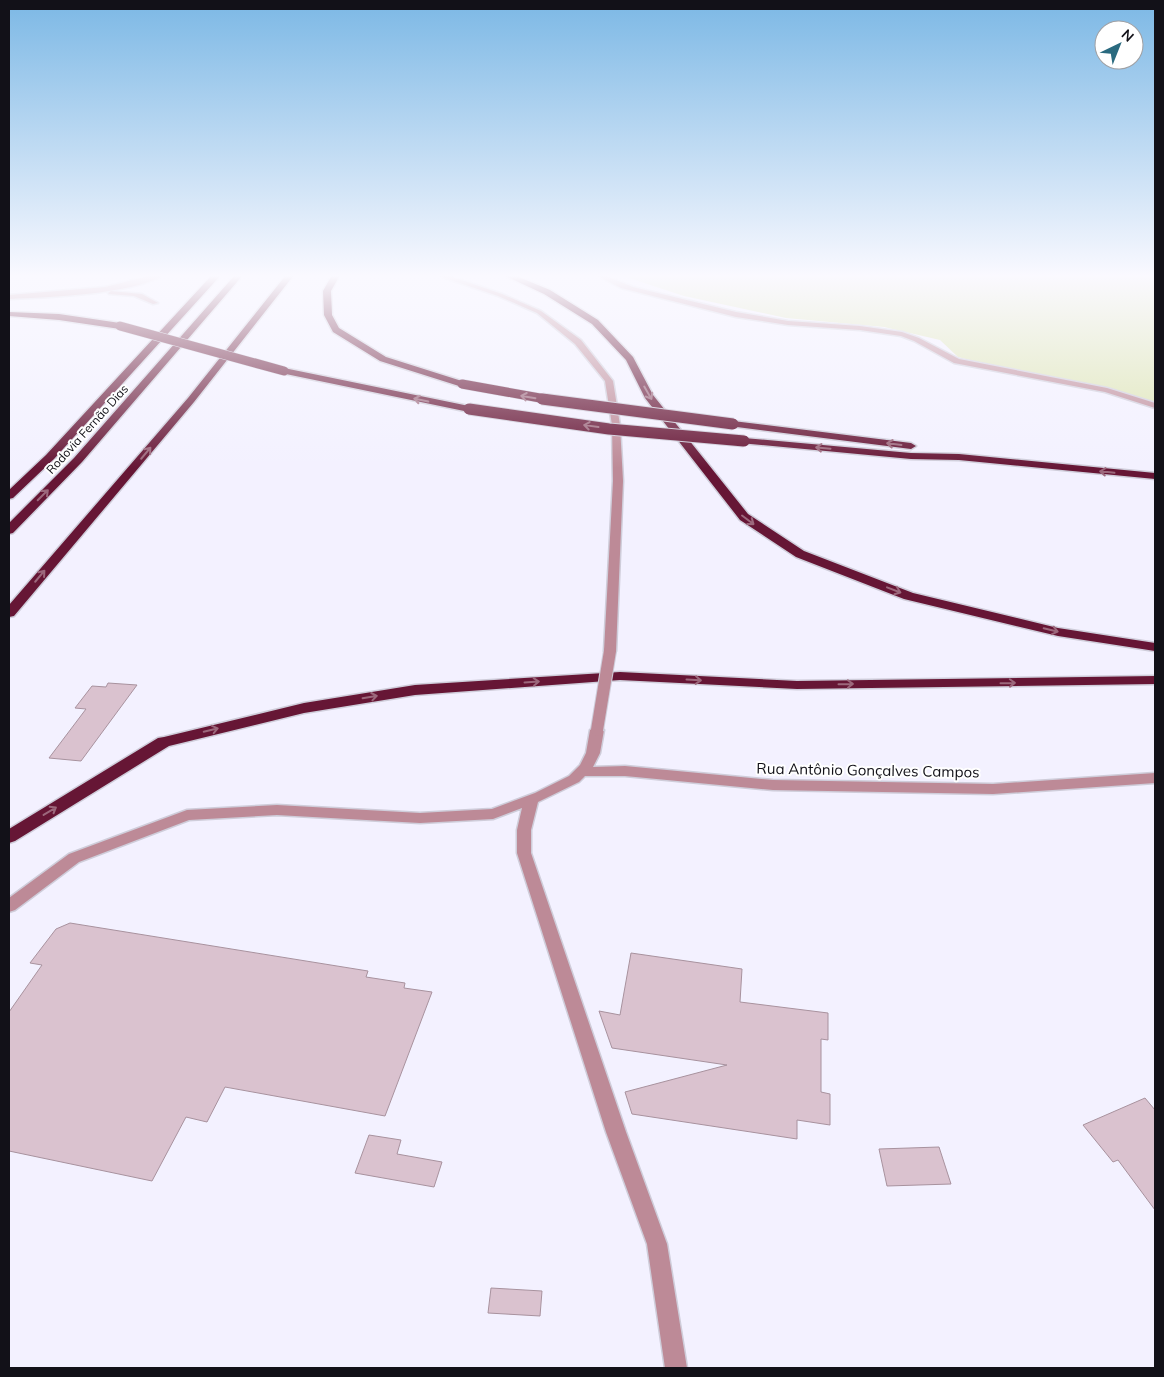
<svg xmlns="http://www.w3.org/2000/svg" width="1164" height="1377" font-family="Mulish,sans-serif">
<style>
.green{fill:#dde5b2}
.building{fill:#dac2cf;stroke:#a8929e}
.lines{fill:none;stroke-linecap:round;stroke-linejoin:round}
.minor-casing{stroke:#cfcdda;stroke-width:3}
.highway-casing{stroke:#cfcdda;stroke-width:3}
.minor{fill:#bd8a97;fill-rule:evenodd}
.highway{fill:#661635;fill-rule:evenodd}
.minor-bridge-casing{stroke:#cfcdda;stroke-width:14;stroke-linecap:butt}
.highway-bridge-far1-casing{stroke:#cfcdda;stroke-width:10;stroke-linecap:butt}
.highway-bridge-casing{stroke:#cfcdda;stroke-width:13;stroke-linecap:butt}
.minor-bridge{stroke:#bd8a97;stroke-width:12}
.highway-bridge-far1{stroke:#661635;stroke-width:9}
.highway-bridge{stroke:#661635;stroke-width:11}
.oneway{stroke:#9c687c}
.labels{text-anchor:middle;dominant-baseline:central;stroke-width:4;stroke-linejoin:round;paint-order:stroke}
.far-street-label{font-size:12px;fill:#121118;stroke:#fff}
.street-label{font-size:15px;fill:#121118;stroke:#fff}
</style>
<rect width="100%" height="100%" fill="#f3f1ff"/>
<path class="green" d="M 620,275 L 1155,275 L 1155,403 L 1107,388 L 1025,374 L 958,357 L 940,340 L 884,327 L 786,318 L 684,296 Z"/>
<path class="building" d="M 108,683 L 137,685 L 81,761 L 49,758 L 86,709 L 75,708 L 92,686 L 106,687 Z
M 70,923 L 368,971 L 366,977 L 405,983 L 404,988 L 432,992 L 385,1116 L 225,1087 L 207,1122 L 186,1117 L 152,1181 L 9,1151 L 9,1012 L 42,965 L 30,963 L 56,929 Z
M 631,953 L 742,969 L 740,1002 L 828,1013 L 828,1040 L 821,1039 L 821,1092 L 830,1094 L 830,1125 L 797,1120 L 797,1139 L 632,1114 L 625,1092 L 727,1065 L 612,1048 L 599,1011 L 620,1015 Z
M 1145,1098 L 1155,1110 L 1155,1210 L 1118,1160 L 1113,1162 L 1083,1125 Z
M 369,1135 L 401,1140 L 397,1154 L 442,1162 L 434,1187 L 355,1173 Z
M 939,1147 L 951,1184 L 887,1186 L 879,1149 Z
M 491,1288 L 542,1291 L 540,1316 L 488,1313 Z"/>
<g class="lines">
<defs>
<path id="minor" d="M 153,275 L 164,275 C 129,295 50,297 9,299 L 9,295 L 105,287 Z
M 436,275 L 447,275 L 502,294 L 541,311 L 581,340 L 613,381 L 620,425 L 623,481 L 616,651 L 614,654 L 610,655 L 604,651 L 613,481 L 612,425 L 605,381 L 575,344 L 537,313 L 498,296 Z
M 596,275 L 604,275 L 633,287 L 736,312 L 788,321 L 860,326 L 902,332 L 919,338 L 959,359 L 1107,388 L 1155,403 L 1155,408 L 1105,392 L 954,363 L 914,341 L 901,336 L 860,330 L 788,325 L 736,317 L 621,288 Z
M 111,291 L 142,294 L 158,303 L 153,304 L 134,296 L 109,294 L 108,293 Z
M 597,726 L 604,730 L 600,753 L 593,767 L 625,766 L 773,780 L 993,784 L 1155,773 L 1155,783 L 993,794 L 773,790 L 625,776 L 585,776 L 579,782 L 538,802 L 531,830 L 531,853 L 626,1132 L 667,1244 L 687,1368 L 665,1368 L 647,1244 L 606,1132 L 517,853 L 517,830 L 522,808 L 493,819 L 420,823 L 277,815 L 189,820 L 79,862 L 15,910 L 9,912 L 9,898 L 69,854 L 187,810 L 277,805 L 420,813 L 492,809 L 535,793 L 569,776 L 580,765 L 586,753 L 590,730 Z"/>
<path id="highway" d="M 212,275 L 221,275 L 54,459 L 13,498 L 9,499 L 9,490 L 46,455 Z
M 235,275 L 243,275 L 82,462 L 13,533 L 9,534 L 9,523 L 74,458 Z
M 286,275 L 294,275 L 194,402 L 14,616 L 9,617 L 9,605 L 188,398 Z
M 332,275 L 340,275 L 331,291 L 332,315 L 339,328 L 386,357 L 465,382 L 465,386 L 459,386 L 380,361 L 333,332 L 324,315 L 323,291 Z
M 503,275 L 514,275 L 550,290 L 598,320 L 633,357 L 653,395 L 748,514 L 804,551 L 913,593 L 1058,628 L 1155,643 L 1155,651 L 1058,636 L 904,599 L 796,557 L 740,520 L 645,398 L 626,360 L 592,324 L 544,294 Z
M 9,312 L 59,314 L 120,323 L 124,326 L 120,329 L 59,320 L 9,316 Z
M 284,368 L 469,406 L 474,409 L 469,412 L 281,373 L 281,369 Z
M 733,421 L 911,443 L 916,446 L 911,449 L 729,426 L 728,424 Z
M 744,438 L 911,453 L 959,454 L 1155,473 L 1155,479 L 959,460 L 911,459 L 740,443 L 739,441 Z
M 620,672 L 797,681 L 1155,676 L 1155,684 L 797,689 L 620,680 L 415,695 L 304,713 L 169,746 L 15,841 L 9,843 L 9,829 L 158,738 L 164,737 L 304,703 L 415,685 Z"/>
</defs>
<use href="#minor" class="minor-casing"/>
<use href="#highway" class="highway-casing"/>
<use href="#minor" class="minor"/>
<use href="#highway" class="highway"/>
<defs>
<path id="minor-bridge" d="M 597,730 L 610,651"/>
<path id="highway-bridge-far1" d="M 120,326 L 284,371
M 462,384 L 551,400"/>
<path id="highway-bridge" d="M 542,399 L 733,424
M 469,409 L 609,429 L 744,441"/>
</defs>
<use href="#minor-bridge" class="minor-bridge-casing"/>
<use href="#highway-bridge-far1" class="highway-bridge-far1-casing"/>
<use href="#highway-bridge" class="highway-bridge-casing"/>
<use href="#minor-bridge" class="minor-bridge"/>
<use href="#highway-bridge-far1" class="highway-bridge-far1"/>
<use href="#highway-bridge" class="highway-bridge"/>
</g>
<defs><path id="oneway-shaft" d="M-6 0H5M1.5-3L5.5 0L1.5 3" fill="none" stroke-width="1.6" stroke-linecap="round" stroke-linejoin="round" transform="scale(1.25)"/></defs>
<g class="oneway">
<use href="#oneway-shaft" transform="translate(648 393) rotate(60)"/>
<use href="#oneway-shaft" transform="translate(528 397) rotate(-171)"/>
<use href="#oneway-shaft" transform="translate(421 400) rotate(-168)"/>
<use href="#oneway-shaft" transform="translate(591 426) rotate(-172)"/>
<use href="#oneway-shaft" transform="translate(894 444) rotate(-173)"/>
<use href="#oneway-shaft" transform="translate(823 448) rotate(-175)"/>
<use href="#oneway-shaft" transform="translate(146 453) rotate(-50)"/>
<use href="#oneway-shaft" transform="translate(1107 472) rotate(-174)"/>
<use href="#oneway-shaft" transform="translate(43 495) rotate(-45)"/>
<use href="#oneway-shaft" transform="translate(748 520) rotate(37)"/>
<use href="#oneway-shaft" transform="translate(40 576) rotate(-50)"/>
<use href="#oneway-shaft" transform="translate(894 590) rotate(21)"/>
<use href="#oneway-shaft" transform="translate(1051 630) rotate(13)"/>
<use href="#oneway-shaft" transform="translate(694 680) rotate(3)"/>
<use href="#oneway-shaft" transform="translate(532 682) rotate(-4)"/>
<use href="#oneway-shaft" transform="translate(1008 683) rotate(-1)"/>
<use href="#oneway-shaft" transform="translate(846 684) rotate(-1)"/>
<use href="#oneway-shaft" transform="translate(370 697) rotate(-9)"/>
<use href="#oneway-shaft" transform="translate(211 730) rotate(-14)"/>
<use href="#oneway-shaft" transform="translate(50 811) rotate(-31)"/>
</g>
<linearGradient id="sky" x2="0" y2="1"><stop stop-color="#7cb8e5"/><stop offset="0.59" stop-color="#faf9ff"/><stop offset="1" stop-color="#faf9ff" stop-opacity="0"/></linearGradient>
<rect width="1164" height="468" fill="url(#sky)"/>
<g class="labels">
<g class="far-street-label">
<text transform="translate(87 429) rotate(-48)">Rodovia Fernão Dias</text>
</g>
<g class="street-label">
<text transform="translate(868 770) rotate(1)">Rua Antônio Gonçalves Campos</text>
</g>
</g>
<rect width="1164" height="1377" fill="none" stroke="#121118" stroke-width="20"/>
<g transform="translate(1119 45) rotate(43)"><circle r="24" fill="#ffffff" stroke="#a0a0a3"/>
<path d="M0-4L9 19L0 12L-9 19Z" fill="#2a6a7f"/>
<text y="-8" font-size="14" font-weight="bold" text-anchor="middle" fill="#121118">N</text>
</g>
</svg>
